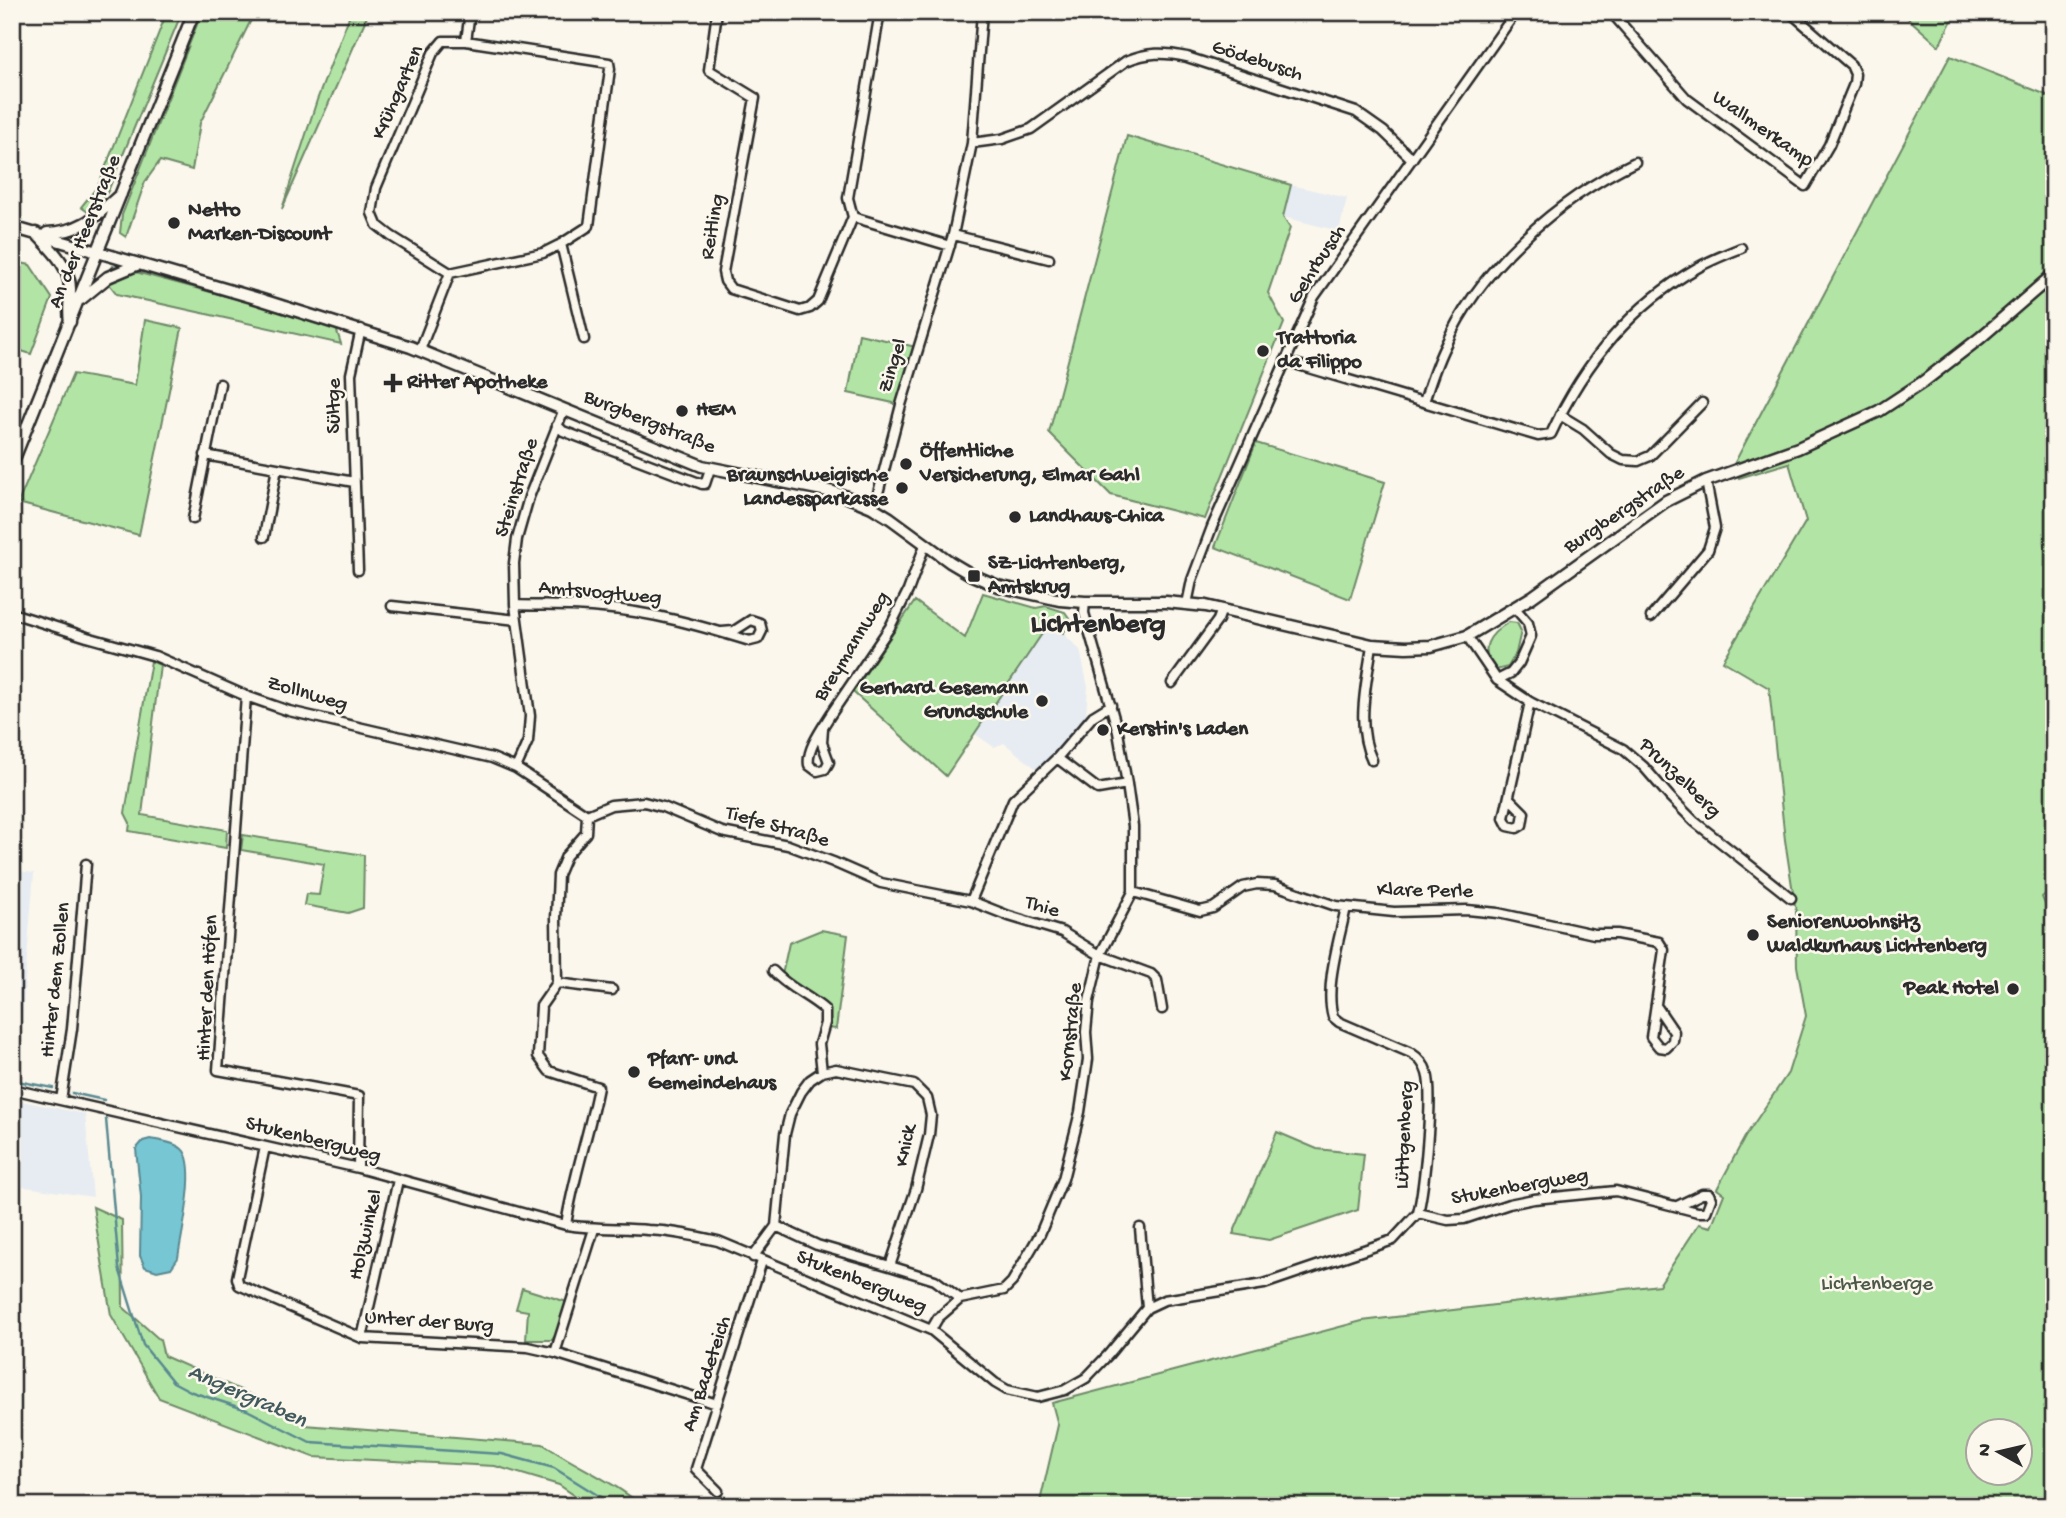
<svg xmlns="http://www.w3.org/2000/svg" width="2066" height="1518" font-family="'Gochi Hand',sans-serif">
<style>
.built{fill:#e6ecf2}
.green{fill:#b2e5a5;stroke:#6e8868;stroke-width:2;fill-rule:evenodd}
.water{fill:#77c6d3;stroke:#598890;stroke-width:2}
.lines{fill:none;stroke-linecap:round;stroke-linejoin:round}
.stream{stroke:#598890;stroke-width:2.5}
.minor-casing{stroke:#2b2b2b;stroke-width:13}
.tertiary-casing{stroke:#2b2b2b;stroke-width:15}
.minor{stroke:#fbf7ec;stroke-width:8}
.tertiary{stroke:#fbf7ec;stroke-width:10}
.poi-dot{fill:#2b2b2b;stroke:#fbf7ec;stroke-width:2.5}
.labels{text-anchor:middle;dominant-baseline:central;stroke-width:5;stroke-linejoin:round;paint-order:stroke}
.street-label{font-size:21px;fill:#2b2b2b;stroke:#fbf7ec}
.poi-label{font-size:21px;font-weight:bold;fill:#2b2b2b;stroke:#fbf7ec;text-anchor:start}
.park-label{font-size:21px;fill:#4d5a4a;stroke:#fbf7ec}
.water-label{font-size:23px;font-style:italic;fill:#425a5d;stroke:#fbf7ec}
.district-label{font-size:28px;font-weight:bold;fill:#2b2b2b;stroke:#fbf7ec}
</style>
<rect width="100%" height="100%" fill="#fbf7ec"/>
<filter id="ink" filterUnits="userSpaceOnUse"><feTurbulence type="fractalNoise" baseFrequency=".0143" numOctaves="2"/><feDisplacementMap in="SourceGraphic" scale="14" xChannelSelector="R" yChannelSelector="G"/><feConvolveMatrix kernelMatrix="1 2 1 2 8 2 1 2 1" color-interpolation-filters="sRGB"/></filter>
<g filter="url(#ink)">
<path class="built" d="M 1291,185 L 1347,198 L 1339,231 L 1283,217 Z
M 1051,621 L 1080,650 L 1088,687 L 1086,715 L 1054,758 L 1039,771 L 1004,743 L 994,747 L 975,734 Z
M 12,870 L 34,873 L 17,1079 L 12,1078 Z
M 12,1099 L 85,1114 L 93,1197 L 12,1185 Z"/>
<path class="green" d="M 167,12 L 182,12 L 108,191 L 91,214 L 81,207 L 98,186 Z
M 202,12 L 255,12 L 200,123 L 192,170 L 160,161 L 145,182 L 126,237 L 120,233 L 122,215 Z
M 351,12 L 369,12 L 282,209 L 317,100 Z
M 1901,12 L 1956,12 L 1939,46 Z
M 1950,56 L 2054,98 L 2054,887 L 2042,897 L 2054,925 L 2054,947 L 2048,953 L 2054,973 L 2054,1506 L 1039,1506 L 1058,1425 L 1052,1403 L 1362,1321 L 1659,1285 L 1699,1224 L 1711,1227 L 1724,1194 L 1717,1189 L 1745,1137 L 1788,1073 L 1806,1016 L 1797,966 L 1796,912 L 1785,840 L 1769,688 L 1723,661 L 1806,521 L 1789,463 L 1739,478 L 1734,464 ZM 1979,1430 L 2021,1430 L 2021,1472 L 1979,1472 Z
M 1127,136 L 1291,185 L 1283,217 L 1290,228 L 1268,293 L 1284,323 L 1205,519 L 1111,495 L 1049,433 Z
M 12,261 L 30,265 L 52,298 L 31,354 L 12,348 Z
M 113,266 L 335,325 L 341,344 L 117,294 L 106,280 Z
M 145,320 L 182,328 L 139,535 L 18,503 L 73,374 L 135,385 Z
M 859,334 L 916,347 L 898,404 L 848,393 Z
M 1256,443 L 1385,482 L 1350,599 L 1215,547 Z
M 983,593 L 1036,608 L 1046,606 L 1065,612 L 1072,622 L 1063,633 L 1050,622 L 946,776 L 853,692 L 915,601 L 965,638 Z
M 1509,622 L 1517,623 L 1521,631 L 1516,653 L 1508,667 L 1496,670 C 1477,649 1489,634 1509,622 Z
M 151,661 L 160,665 L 142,815 L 227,830 L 226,848 L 129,831 L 130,823 L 125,813 Z
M 243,835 L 364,855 L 363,908 L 348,913 L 304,905 L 306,894 L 319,895 L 324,864 L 241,850 Z
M 821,930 L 848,935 L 836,1029 L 827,1028 C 831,993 803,994 782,975 L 789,943 Z
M 1277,1132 L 1317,1149 L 1364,1154 L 1358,1210 L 1269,1240 L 1233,1234 Z
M 93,1207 L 122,1220 L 123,1307 L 160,1340 L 164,1356 L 294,1414 L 305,1425 L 543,1444 C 575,1466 612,1480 642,1506 L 590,1506 L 559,1485 L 495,1466 L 313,1457 L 159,1398 L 111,1315 Z
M 522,1288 L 567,1302 L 556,1334 L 552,1340 L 526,1340 L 528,1311 L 516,1309 Z"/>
<path class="water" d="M 150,1139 C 160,1141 174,1142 182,1149 C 199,1164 181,1235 178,1258 L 171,1268 L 157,1271 L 145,1267 L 140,1256 L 141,1197 L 136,1149 L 143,1141 Z"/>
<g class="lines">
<path class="stream" d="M 12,1080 L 53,1088
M 72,1093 L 104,1100
M 106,1119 L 119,1268 L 143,1345 L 173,1382 L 192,1392 L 247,1410 L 310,1442 L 502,1454 L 554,1468 L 615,1506"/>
<defs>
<path id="minor" d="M 717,12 L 709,70 L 755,98 L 723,272 L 725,281 L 731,289 L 800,311 L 810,308 L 818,301 L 853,217 L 848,198 L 880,12
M 1611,12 L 1687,99 L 1805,186 L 1829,145 L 1854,84 L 1855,74 L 1851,65 L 1790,12
M 466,41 L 470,12
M 972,143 L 1002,139 L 1031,129 L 1126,61 C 1148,52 1164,52 1187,57 L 1356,112 L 1383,131 L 1412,159
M 853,217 L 950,246
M 953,235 L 1049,259
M 561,244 L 584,339
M 420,350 L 450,273 L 543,253 L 561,244 L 589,226 L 610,69 L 609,63 L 466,41 L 443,41 L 433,53 L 376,188 L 372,213 L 377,225 L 391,236 L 450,273
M 1285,361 L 1538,436 L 1551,434 C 1583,365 1630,306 1697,268 C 1711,260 1727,254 1741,248
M 1424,402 C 1430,383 1436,364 1445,346 C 1480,267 1558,199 1635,162
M 1560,415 L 1583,429 L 1611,454 L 1623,460 L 1638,461 L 1650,456 L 1702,403
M 557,425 L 563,431 L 702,484 L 705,484 L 710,469
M 205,455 L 354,482
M 872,507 L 877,497 L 901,405 L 953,235 L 972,143 L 982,12
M 193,519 L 220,384
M 264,537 L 277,468
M 358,570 L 351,374 L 361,329
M 1187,604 L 1192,580 L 1212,527 L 1314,297 L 1516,12
M 515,605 C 544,606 573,605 602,608 C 653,612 701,626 750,641 L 758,639 L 762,631 L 760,623 L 751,620 L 734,631 L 722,632
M 392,606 L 517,620
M 12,613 L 87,637 L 155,656 L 246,696 L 289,711 L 492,758 L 516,768 L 587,815
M 1651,617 L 1708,550 L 1715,528 L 1706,481
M 1467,636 L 1497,680 L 1530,702 L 1623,749 L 1644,767 L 1670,797 L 1695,822 L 1791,898
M 1497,680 L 1511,673 L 1519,663 L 1531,636 L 1528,623 L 1515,608
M 1172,683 L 1218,620 L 1222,609
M 246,696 L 218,1070 L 359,1096 L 358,1168
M 823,729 L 822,743 L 829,762 L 825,769 L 817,771 L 809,765 C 806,750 823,727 831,714 L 890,627 L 908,591 L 925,545
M 1057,758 L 1098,789 L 1127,784
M 1372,760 C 1355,725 1367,682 1372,645
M 516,768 L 528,741 L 530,716 L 515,605 L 514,563 L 517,539 L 529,497 L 564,409
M 1509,798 L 1524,813 L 1522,825 L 1517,828 L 1508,826 L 1504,818 L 1530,702
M 587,815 L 611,805 L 644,802 L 663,807 L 722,832 L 788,845 L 833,862 L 881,883 L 971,901 L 1009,916 L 1062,932 L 1100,955 L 1151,974 L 1157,980 L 1162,1009
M 1133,892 L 1200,911 L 1213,908 L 1243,887 L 1257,884 L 1275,885 L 1336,906 L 1394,912 L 1467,910 L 1498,913 L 1594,934 L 1617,934 L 1659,942 L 1664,950 L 1651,1037 L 1659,1047 L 1666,1048 L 1673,1041 L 1674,1032 L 1657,1007
M 971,901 L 1013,800 L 1057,758 L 1093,716 L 1111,705
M 1346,907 C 1340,938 1324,986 1333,1017 L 1339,1022 L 1411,1053 C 1419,1058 1424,1063 1427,1073 C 1434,1095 1424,1189 1418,1213
M 773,971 C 788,988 808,995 825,1010 L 825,1023 L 819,1044 L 822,1072
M 557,983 L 612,990
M 12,1089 L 358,1168 L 566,1225 C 593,1229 620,1228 648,1230 C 672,1231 695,1236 718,1241 L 931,1330 L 995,1383 L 1007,1390 L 1038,1397 L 1065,1390 L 1086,1378 L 1108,1355 L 1147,1308 L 1164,1300 L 1264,1284 L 1358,1252 L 1393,1240 L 1418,1213 L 1448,1220 L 1464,1219 L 1509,1204 L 1534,1199 L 1616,1191 L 1698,1212 L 1706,1212 L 1711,1199 L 1709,1194 L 1702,1194 L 1677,1206
M 61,1100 L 72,1029 L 86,864
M 265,1147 L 237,1278 L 239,1285 L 362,1338 L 528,1347 L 555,1353 L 594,1229
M 566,1225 C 573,1178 589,1134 598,1087 L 549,1071 L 538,1056 L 541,1006 L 557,983 L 556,918 L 558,875 L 566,856 L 586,833 L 587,815
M 776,1226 L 817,1245 L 890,1266
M 1140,1228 L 1147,1308
M 753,1257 L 776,1226 L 785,1134 L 790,1114 L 801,1092 L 810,1080 L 822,1072 L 836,1069 L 914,1085 L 927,1098 L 931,1115 L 929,1135 L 916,1189 L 890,1266 L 935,1280 L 960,1299
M 931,1330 L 938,1318 L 960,1299 L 1004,1290 L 1012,1282 L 1040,1234 L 1063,1179 L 1080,1112 L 1088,1059 L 1086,1032 L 1089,1001 L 1100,955 L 1133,892 L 1133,826 L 1127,784 L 1118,732 L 1084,613 L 1085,602
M 362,1338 L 398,1180
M 555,1353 L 717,1404
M 718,1491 L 696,1469 L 762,1261"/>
<path id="tertiary" d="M 12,227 L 259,299 L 411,347 L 702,466 L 833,492 L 855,500 L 872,507 L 890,518 L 950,562 L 972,575 L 998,586 L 1060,600 L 1085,602 L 1166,602 L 1206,606 L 1372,645 L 1406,647 L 1431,646 L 1467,636 L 1532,597 L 1666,501 L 1706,481 L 1798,448 L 1879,411 L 1923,382 L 1980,338 L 2054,274
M 36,233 C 51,249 70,266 70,289 C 70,302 68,308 70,322
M 47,233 C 82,232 96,216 121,194
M 81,299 L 108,277 L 139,264
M 12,464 L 194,12"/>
</defs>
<use href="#minor" class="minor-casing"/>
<use href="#tertiary" class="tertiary-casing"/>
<use href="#minor" class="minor"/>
<use href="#tertiary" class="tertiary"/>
</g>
</g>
<g class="poi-dot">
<circle cx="174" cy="223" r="7"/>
<circle cx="1263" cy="351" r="7"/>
<path d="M389.5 372.5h7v7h7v7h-7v7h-7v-7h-7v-7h7z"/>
<circle cx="682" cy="411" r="7"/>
<circle cx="906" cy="464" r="7"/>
<circle cx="902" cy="488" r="7"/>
<circle cx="1015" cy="517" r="7"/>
<rect x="967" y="569" width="14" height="14" rx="3.5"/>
<circle cx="1042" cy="701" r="7"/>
<circle cx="1103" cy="730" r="7"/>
<circle cx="1753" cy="935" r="7"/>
<circle cx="2013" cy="989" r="7"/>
<circle cx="634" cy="1072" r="7"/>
</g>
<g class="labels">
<g class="street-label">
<text transform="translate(1257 62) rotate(18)">Gödebusch</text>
<text transform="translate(399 93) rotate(-66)">Krühgarten</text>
<text transform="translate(1762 130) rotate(35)">Wallmerkamp</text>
<text transform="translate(714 227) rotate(-80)">Reitling</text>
<text transform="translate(86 232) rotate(-68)">An der Heerstraße</text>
<text transform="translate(1318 265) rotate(-57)">Gehrbusch</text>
<text transform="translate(894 366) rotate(-73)">Zingel</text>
<text transform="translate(335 406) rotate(-90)">Sültge</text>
<text transform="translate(649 423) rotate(22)">Burgbergstraße</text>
<text transform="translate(518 488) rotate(-72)">Steinstraße</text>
<text transform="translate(1625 511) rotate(-34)">Burgbergstraße</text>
<text transform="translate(600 594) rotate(5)">Amtsvogtweg</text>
<text transform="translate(853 647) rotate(-58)">Breymannweg</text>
<text transform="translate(307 695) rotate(16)">Zollnweg</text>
<text transform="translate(1679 779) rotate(44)">Prunzelberg</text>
<text transform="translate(777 828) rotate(16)">Tiefe Straße</text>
<text transform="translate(1425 892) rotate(1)">Klare Perle</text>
<text transform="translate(1042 908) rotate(17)">Thie</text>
<text transform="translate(57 980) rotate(-84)">Hinter dem Zollen</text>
<text transform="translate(209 988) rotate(-87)">Hinter den Höfen</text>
<text transform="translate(1072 1032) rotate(-84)">Kornstraße</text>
<text transform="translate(1406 1135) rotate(-87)">Lüttgenberg</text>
<text transform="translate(313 1141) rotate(14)">Stukenbergweg</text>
<text transform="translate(907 1146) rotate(-79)">Knick</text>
<text transform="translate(1520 1188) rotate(-10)">Stukenbergweg</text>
<text transform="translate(367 1235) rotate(-77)">Holzwinkel</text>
<text transform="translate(861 1283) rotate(22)">Stukenbergweg</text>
<text transform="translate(429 1323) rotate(4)">Unter der Burg</text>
<text transform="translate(708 1374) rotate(-72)">Am Badeteich</text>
</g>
<g class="poi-label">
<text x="188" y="211">Netto<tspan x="188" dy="24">Marken-Discount</tspan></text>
<text x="1277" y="339">Trattoria<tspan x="1277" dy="24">da Filippo</tspan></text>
<text x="407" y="383">Ritter Apotheke</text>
<text x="696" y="411">HEM</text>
<text x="920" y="452">Öffentliche<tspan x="920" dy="24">Versicherung, Elmar Gahl</tspan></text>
<text x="888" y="476" text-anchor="end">Braunschweigische<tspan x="888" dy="24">Landessparkasse</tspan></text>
<text x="1029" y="517">Landhaus-Chica</text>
<text x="988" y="564">SZ-Lichtenberg,<tspan x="988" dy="24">Amtskrug</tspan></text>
<text x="1028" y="689" text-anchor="end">Gerhard Gesemann<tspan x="1028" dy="24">Grundschule</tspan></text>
<text x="1117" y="730">Kerstin's Laden</text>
<text x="1767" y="923">Seniorenwohnsitz<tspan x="1767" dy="24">Waldkurhaus Lichtenberg</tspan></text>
<text x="1999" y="989" text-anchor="end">Peak Hotel</text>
<text x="648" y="1060">Pfarr- und<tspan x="648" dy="24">Gemeindehaus</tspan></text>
</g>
<g class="park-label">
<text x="1877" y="1285">Lichtenberge</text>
</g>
<g class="water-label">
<text transform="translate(247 1397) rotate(24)">Angergraben</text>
</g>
<g class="district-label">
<text x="1098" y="625">Lichtenberg</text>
</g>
</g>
<rect width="2066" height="1518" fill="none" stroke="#fbf7ec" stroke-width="42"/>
<rect x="21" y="21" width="2024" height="1476" fill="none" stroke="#2b2b2b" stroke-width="2.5" filter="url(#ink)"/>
<g transform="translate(1999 1452) rotate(278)"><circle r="33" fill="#fbf7ec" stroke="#a8a59f" stroke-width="2"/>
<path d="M0-5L12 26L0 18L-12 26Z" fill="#2b2b2b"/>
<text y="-10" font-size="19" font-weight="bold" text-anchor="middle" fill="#2b2b2b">N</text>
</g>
</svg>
